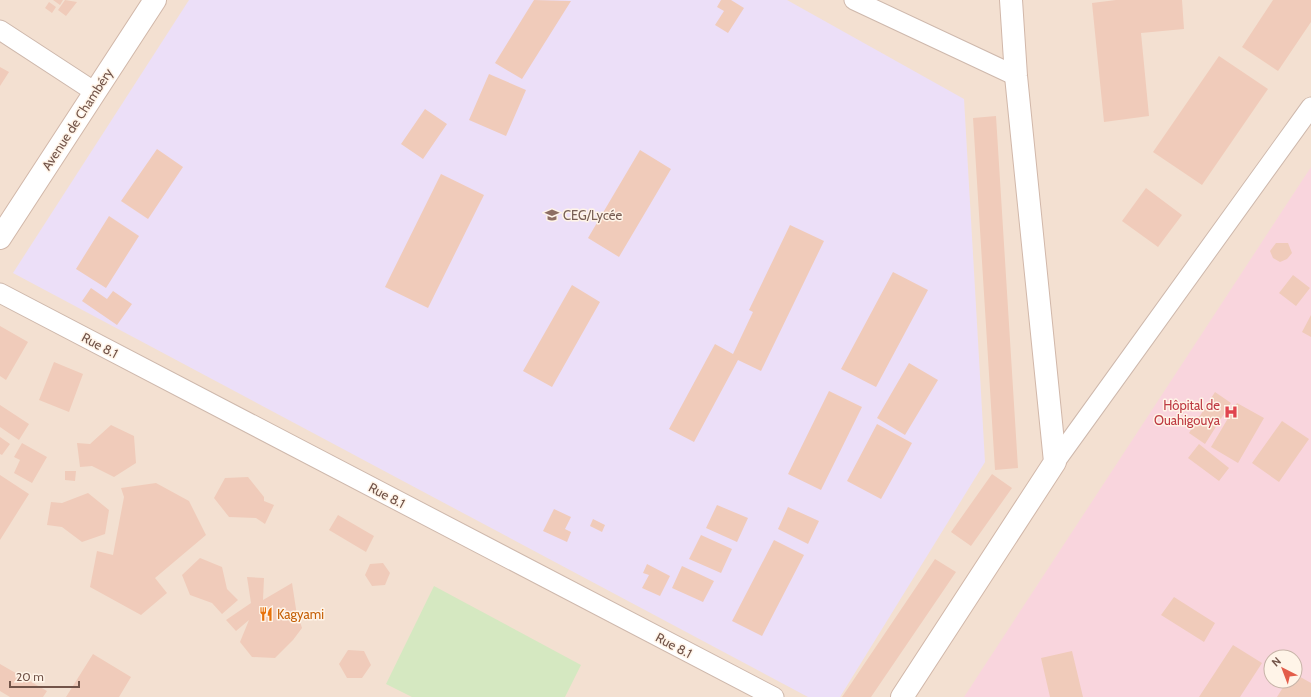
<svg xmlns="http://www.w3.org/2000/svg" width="1311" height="697" font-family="Cabin,sans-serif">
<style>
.residential{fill:#f3e0d1;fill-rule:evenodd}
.education{fill:#ecdff8}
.medical{fill:#f9d5dd;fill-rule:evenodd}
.green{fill:#d5e8c1}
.building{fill:#f0cbba}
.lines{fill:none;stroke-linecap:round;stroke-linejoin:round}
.street-casing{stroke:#ceb8ac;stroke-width:21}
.secondary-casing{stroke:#d1b7a9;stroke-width:24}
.street{stroke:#fff;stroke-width:19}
.secondary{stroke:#fff;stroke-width:22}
.labels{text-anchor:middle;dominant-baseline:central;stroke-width:3;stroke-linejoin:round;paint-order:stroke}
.street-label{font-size:13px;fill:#725449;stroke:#fff4e8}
.education-label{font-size:13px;fill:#785e54;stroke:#fff4e8;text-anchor:start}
.health-label{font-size:13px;fill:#be3a42;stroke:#fff4e8;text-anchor:end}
.food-label{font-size:13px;fill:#c56008;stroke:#fff4e8;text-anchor:start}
</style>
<rect width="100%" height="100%" fill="#fbefe2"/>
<path class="residential" d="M 0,0 L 1311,0 L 1311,697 L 0,697 ZM 1271,657 L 1295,657 L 1295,681 L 1271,681 Z"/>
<path class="education" d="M 189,0 L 787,0 L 964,99 L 985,462 L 840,697 L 808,697 L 13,273 Z"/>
<path class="medical" d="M 1311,167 L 1311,697 L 964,697 ZM 1271,657 L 1295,657 L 1295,681 L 1271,681 Z"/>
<path class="green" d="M 434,586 L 581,665 L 565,697 L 412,697 L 386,684 Z"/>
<path class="building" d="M 53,0 L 63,0 L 60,5 Z
M 65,0 L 77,2 L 66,16 L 58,10 Z
M 534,0 L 571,1 L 522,79 L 495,63 Z
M 721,0 L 731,0 L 744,8 L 728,33 L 715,25 L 724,11 L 717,7 Z
M 1116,0 L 1182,0 L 1184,29 L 1141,33 L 1149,116 L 1104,122 L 1092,3 Z
M 1273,0 L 1311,0 L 1311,22 L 1278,71 L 1242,47 Z
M 49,2 L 56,7 L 52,13 L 45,8 Z
M 1219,56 L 1268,89 L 1202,185 L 1153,152 Z
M 0,67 L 9,72 L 0,86 Z
M 489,74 L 526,90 L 506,136 L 469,120 Z
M 425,109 L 447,124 L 423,159 L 401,144 Z
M 996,116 L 1018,468 L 995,470 L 973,118 Z
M 157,149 L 183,167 L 148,219 L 121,201 Z
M 640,150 L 671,169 L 619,257 L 588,238 Z
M 441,174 L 484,195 L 428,308 L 385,287 Z
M 1146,188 L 1182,215 L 1158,247 L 1122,221 Z
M 109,216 L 139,236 L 106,288 L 76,269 Z
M 790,225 L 824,241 L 761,371 L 738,360 L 694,442 L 669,429 L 715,344 L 733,354 L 753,312 L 749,310 Z
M 1276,243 L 1288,243 L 1292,253 L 1287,259 L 1280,262 L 1273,258 L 1270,251 Z
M 893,272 L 928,290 L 876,387 L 841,369 Z
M 1293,275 L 1310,288 L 1296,306 L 1279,293 Z
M 572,285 L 600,302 L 552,387 L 523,371 Z
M 91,288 L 107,299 L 113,291 L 132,304 L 117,325 L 82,301 Z
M 1311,315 L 1311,337 L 1302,332 Z
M 0,326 L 28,342 L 6,380 L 0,376 Z
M 54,362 L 83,374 L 69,412 L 39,400 Z
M 909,363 L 938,380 L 905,435 L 877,418 Z
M 829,391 L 862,407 L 821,490 L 788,474 Z
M 1215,392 L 1231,403 L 1205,444 L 1189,433 Z
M 1237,403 L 1264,418 L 1238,463 L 1211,447 Z
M 0,405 L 29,424 L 19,440 L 0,427 Z
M 1282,421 L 1309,439 L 1279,482 L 1252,463 Z
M 877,424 L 912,443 L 881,499 L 847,481 Z
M 111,425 L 134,436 L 136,463 L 114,477 L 92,466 L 80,467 L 77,443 L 90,444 Z
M 0,437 L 10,444 L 2,455 L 0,454 Z
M 22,443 L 47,457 L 32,483 L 14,473 L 20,460 L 14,457 Z
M 1199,444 L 1229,468 L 1219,481 L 1188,458 Z
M 65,471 L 76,471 L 75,481 L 65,480 Z
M 992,474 L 1012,488 L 971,546 L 951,532 Z
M 0,475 L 29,494 L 0,540 Z
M 248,477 L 264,497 L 264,501 L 274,505 L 265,524 L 256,518 L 229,517 L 214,498 L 225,478 Z
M 156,483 L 189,501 L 206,535 L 155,578 L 167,593 L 141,615 L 90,587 L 97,551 L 113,555 L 124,497 L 121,488 Z
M 88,493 L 109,510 L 105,534 L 82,542 L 62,527 L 47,525 L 51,502 L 62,503 Z
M 717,505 L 748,518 L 737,542 L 706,528 Z
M 788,507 L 819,521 L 808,544 L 778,529 Z
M 554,509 L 571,517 L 565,529 L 571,532 L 567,542 L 543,531 Z
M 338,515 L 374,536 L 366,552 L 329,530 Z
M 593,519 L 605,525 L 602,532 L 590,526 Z
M 701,535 L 732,549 L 721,573 L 689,559 Z
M 774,540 L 804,555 L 762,636 L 732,621 Z
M 200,558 L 222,567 L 227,589 L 238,600 L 222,614 L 212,603 L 190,595 L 182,575 Z
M 935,559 L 956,572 L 871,697 L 842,697 Z
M 383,563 L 390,573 L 385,585 L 372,586 L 365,575 L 370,564 Z
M 647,564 L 670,576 L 660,596 L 642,588 L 649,575 L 643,573 Z
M 682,566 L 714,581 L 703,602 L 672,588 Z
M 247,577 L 264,578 L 263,600 L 292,583 L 296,609 L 302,628 L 293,640 L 275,658 L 252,657 L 240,642 L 249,620 L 236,631 L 226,620 L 251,603 Z
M 1174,597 L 1215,623 L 1204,642 L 1161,615 Z
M 1233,645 L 1262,663 L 1240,697 L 1199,697 Z
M 348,650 L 364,651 L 371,665 L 362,678 L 347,678 L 339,664 Z
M 1072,651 L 1083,697 L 1050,697 L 1041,658 Z
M 93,654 L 131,677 L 119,697 L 66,697 Z
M 0,664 L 47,691 L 43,697 L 10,697 L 0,691 Z
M 1295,674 L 1311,683 L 1311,697 L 1277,697 L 1287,681 L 1295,681 Z"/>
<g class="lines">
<defs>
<path id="street" d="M 854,0 L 1016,76
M 0,30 L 95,92
M 0,293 L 774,697
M 1055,462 L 1311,107"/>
<path id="secondary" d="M 0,238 L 155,0
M 902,697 L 1055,462 L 1016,76 L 1011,0"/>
</defs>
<use href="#street" class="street-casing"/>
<use href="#secondary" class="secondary-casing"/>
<use href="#street" class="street"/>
<use href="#secondary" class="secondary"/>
</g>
<defs>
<symbol id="school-bare" viewBox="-9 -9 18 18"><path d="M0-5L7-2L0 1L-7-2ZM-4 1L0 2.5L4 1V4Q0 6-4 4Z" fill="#8d6e63" stroke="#fff4e8" stroke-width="2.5" paint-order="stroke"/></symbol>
<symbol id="hospital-bare" viewBox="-9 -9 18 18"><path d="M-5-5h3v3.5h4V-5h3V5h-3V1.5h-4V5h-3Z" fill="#e0444e" stroke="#fff4e8" stroke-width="2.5" paint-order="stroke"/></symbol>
<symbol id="restaurant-bare" viewBox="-9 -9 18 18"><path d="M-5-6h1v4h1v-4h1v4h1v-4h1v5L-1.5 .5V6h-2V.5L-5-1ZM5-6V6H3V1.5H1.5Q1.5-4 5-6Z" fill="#e8710a" stroke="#fff4e8" stroke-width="2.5" paint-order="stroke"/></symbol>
</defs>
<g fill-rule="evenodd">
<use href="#school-bare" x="542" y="205" width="20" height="20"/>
<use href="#hospital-bare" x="1221" y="402" width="20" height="20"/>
<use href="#restaurant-bare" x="256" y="604" width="20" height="20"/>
</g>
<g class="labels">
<g class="street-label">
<text transform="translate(77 119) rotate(-57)">Avenue de Chambéry</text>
<text transform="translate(100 345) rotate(28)">Rue 8.1</text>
<text transform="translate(387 495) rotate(28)">Rue 8.1</text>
<text transform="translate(674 645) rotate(28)">Rue 8.1</text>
</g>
<g class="education-label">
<text x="563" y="215">CEG/Lycée</text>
</g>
<g class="health-label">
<text x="1220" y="405">Hôpital de<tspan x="1220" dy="15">Ouahigouya</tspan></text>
</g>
<g class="food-label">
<text x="277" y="614">Kagyami</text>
</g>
</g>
<g transform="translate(1283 669) rotate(318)"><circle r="19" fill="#fff4e8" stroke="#c7b4a8"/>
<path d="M0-3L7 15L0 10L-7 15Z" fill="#e35d4a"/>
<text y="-6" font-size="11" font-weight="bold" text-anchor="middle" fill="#725449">N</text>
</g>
<path d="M10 681v6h69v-6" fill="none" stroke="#725449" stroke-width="2"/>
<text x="16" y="681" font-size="12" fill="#725449" stroke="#fff4e8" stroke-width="3" paint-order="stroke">20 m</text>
</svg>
